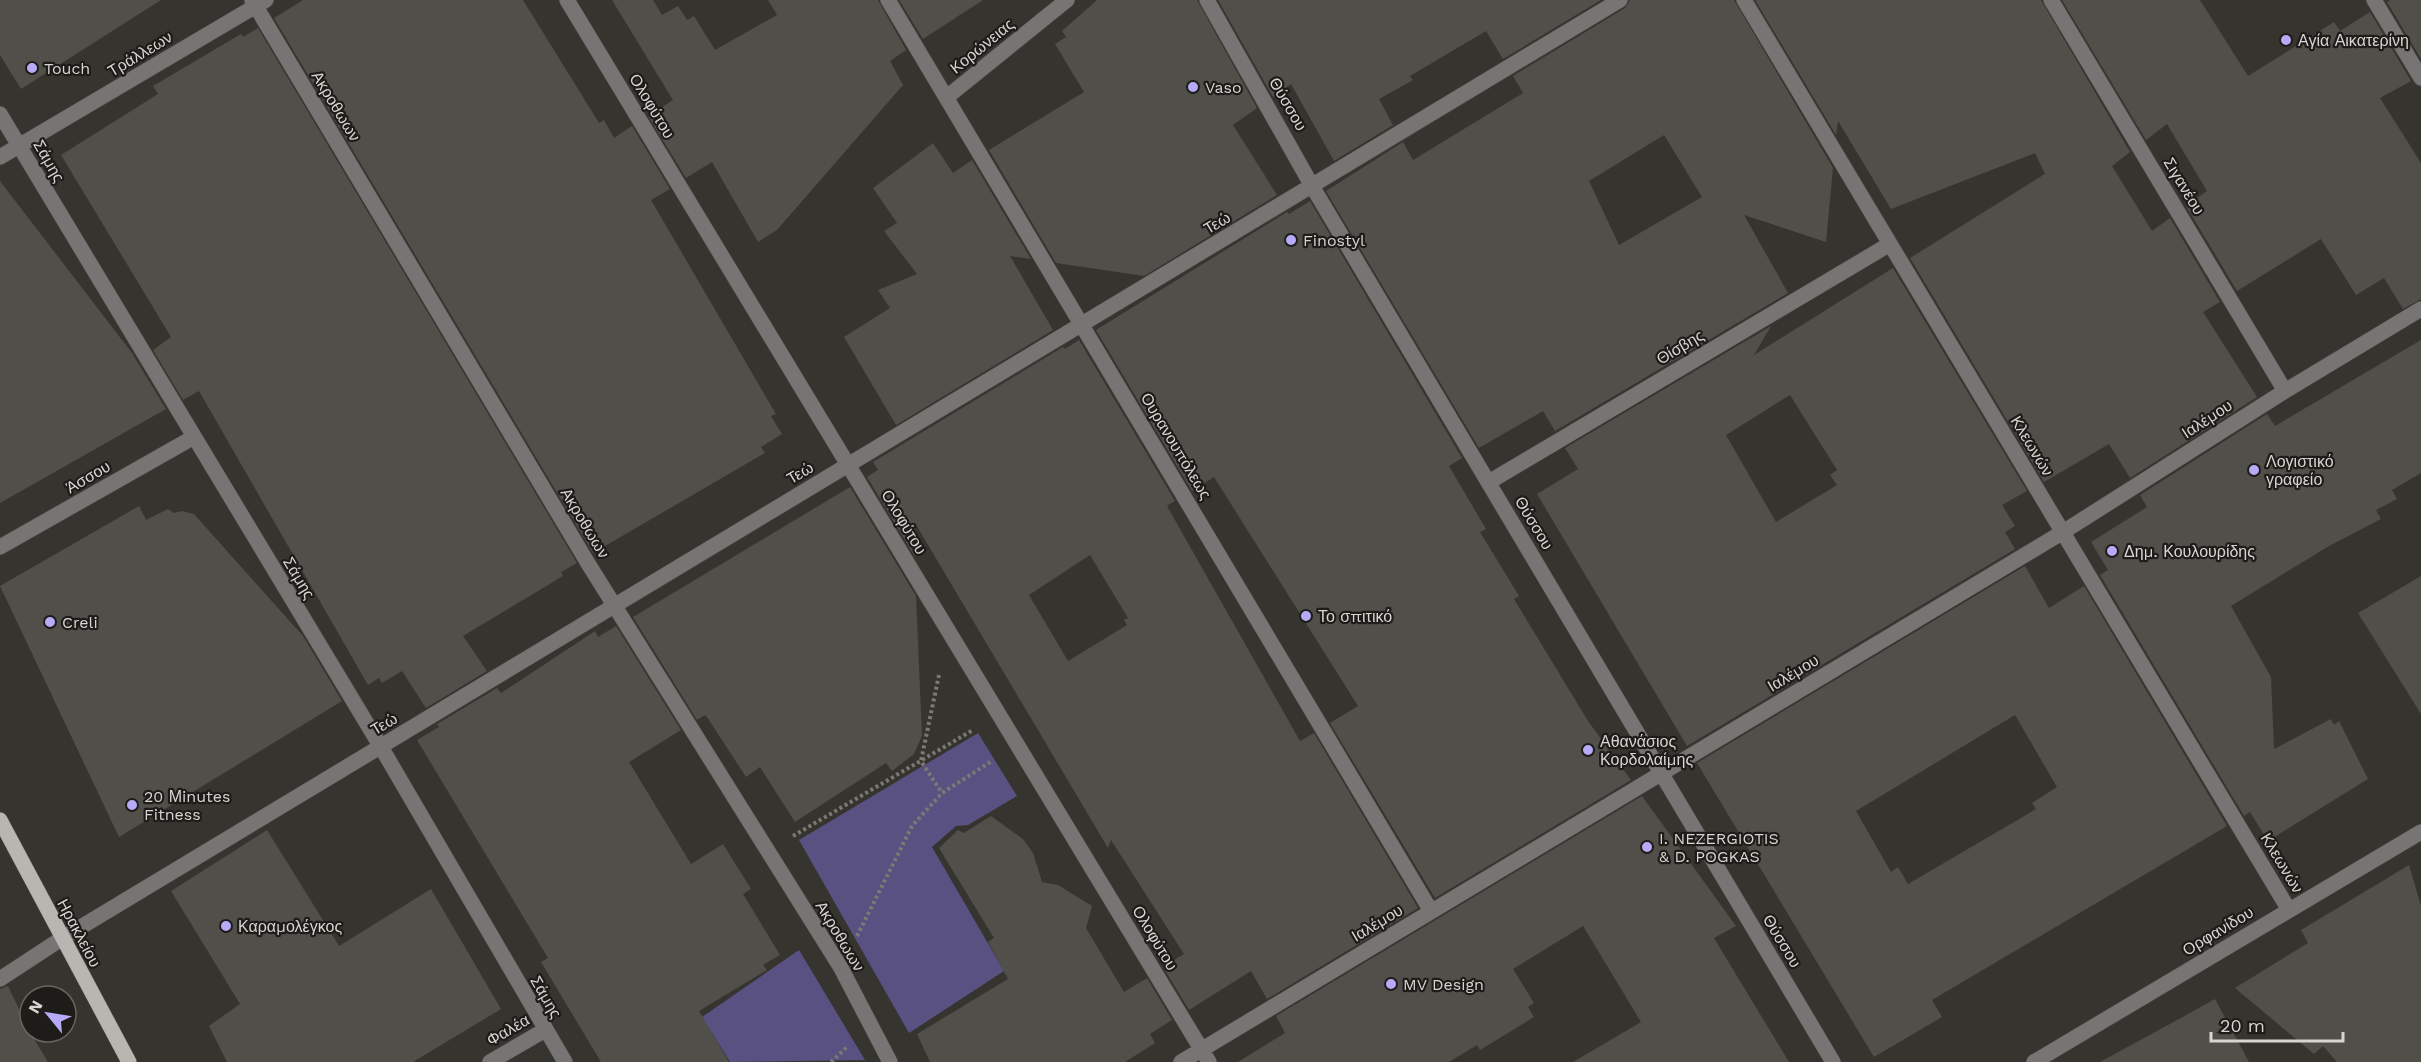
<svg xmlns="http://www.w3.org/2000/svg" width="2421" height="1062" font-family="'Work Sans',sans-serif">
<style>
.green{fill:#595181}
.building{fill:#514f49;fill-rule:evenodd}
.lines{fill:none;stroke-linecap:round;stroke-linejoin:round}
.minor-casing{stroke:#53514c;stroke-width:16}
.major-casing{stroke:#53514c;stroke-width:16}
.path{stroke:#7b7974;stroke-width:4;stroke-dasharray:3 3;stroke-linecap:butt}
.minor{stroke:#767573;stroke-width:15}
.major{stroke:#b8b6b0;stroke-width:15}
.poi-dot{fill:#b7abf8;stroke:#1d1c19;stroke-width:2}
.labels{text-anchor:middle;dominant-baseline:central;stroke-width:4.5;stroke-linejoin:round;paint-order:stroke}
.poi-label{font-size:16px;fill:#d7d5d2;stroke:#1d1c19;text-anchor:start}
.street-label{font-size:16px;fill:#d7d5d2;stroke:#1d1c19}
</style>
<rect width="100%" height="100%" fill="#36342e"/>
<path class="green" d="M 978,733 L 1017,796 L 968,825 L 956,826 L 932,847 L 1004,971 L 909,1033 L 799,840 Z
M 799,950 L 865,1060 L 730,1062 L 702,1017 Z"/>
<path class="building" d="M 0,0 L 161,0 L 21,89 L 0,55 Z
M 303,0 L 523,0 L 599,123 L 604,120 L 614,138 L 632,126 L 670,189 L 651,200 L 776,414 L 771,416 L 782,434 L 761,447 L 765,453 L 593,553 L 274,18 Z
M 612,0 L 653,0 L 662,15 L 678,6 L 687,20 L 694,16 L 715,50 L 777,15 L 768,0 L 878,0 L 906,50 L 890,61 L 903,85 L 777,230 L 758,242 L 712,162 L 686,178 L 648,116 L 673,100 Z
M 899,0 L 983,0 L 923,39 Z
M 1097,0 L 1197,0 L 1257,108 L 1233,125 L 1277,195 L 1144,276 L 1056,263 L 989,150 L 1084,92 L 1055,44 L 1066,37 L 1062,31 Z
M 1218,0 L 1601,0 L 1503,59 L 1486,31 L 1410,76 L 1413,80 L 1379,99 L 1393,125 L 1334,161 L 1291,84 L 1273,97 Z
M 1630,0 L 1734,0 L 1833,168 L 1826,242 L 1744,215 L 1788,293 L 1555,431 L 1543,411 L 1479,448 L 1326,191 L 1403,142 L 1413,160 L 1523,93 L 1513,76 L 1625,8 ZM 1664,135 L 1702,197 L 1619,245 L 1589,181 Z
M 1755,0 L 2041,0 L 2130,152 L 2112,166 L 2152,231 L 2170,218 L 2220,302 L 2203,312 L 2257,397 L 2130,478 L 2109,444 L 2044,482 L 1910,258 L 2045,174 L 2035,153 L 1891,209 L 1838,121 L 1836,135 Z
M 2062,0 L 2200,0 L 2248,76 L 2334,22 L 2340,31 L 2370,12 L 2411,81 L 2380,98 L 2421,163 L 2421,299 L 2403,309 L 2384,278 L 2356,295 L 2321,239 L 2237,291 L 2186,206 L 2207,191 L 2167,124 L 2146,140 Z
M 2390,0 L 2421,0 L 2421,59 L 2387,2 Z
M 258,28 L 577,563 L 561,572 L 563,576 L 463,636 L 487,671 L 426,708 L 402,671 L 382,683 L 379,678 L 368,685 L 199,391 L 183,400 L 153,350 L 171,337 L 61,155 L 158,94 L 153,86 L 241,34 L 243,37 Z
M 933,143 L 953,173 L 972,160 L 1031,259 L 1010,256 L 1053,330 L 896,425 L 844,337 L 890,308 L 878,290 L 917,274 L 884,231 L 897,223 L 873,188 Z
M 0,181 L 132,353 L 166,409 L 0,503 Z
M 1310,201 L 1462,458 L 1449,466 L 1486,529 L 1480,532 L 1519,596 L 1514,599 L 1588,721 L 1631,780 L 1435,898 L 1330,723 L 1358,706 L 1214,477 L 1192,491 L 1096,330 L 1287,212 L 1289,214 Z
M 1893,268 L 2027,491 L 2002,505 L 2015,526 L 2005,532 L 2015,549 L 1687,746 L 1537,494 L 1578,469 L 1565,448 L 1771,326 L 1754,355 ZM 1790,395 L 1837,470 L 1830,475 L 1837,485 L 1776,522 L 1726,435 Z
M 1079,340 L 1175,501 L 1167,506 L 1300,741 L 1314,733 L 1418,908 L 1267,999 L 1251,971 L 1189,1010 L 1163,967 L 1184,954 L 1111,840 L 1108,848 L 915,523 L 915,557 L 867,477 L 878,470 L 873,462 L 1063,347 L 1065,349 ZM 1090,555 L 1128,618 L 1124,620 L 1127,625 L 1068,661 L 1029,595 Z
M 2421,340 L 2421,473 L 2392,490 L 2397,499 L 2376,510 L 2381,519 L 2329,546 L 2231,606 L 2271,677 L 2274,749 L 2331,719 L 2334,725 L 2339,721 L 2368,779 L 2268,841 L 2250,812 L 2244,816 L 2100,575 L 2108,570 L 2091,542 L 2147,507 L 2140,495 L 2267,414 L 2275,426 Z
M 850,487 L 916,596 L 922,736 L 914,754 L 892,771 L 886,763 L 795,822 L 760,767 L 746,777 L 707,717 L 705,715 L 697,720 L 633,617 Z
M 139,506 L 146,520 L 168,509 L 174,513 L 182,511 L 194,514 L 303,636 L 342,701 L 119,837 L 0,586 Z
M 2025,566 L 2049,608 L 2084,586 L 2227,826 L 1932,1000 L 1942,1017 L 1874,1057 L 1697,763 ZM 2015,715 L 2057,787 L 2032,803 L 2036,809 L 1908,884 L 1898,867 L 1891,872 L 1856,811 Z
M 2421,576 L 2421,714 L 2358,613 Z
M 616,626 L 681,730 L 629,762 L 691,864 L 723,844 L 751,889 L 743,894 L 780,955 L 763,965 L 767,970 L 699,1011 L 729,1062 L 601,1062 L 541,962 L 548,958 L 417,740 L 439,727 L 437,724 L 497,688 L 501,693 L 595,631 L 598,637 Z
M 1642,796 L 1736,926 L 1714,938 L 1789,1062 L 1573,1062 L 1641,1022 L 1583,926 L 1513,969 L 1534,1003 L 1528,1007 L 1534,1017 L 1480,1050 L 1477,1045 L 1449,1062 L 1238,1062 L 1285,1033 L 1276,1016 Z
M 991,816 L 1023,839 L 1033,853 L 1042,882 L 1058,885 L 1092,906 L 1086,928 L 1124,992 L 1147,978 L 1172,1020 L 1150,1034 L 1155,1043 L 1125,1062 L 930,1062 L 917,1034 L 1008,979 L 988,942 L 994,938 L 939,848 L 958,830 L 964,833 Z
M 267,830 L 339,946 L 431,889 L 501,1009 L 413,1062 L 227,1062 L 209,1026 L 240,1004 L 171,891 Z
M 2409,865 L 2421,906 L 2421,1062 L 2337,1062 L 2323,1046 L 2314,1054 L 2235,988 L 2308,943 L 2301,930 Z
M 8,986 L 30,1032 L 48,1062 L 0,1062 L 0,989 Z
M 2215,999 L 2249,1062 L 2100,1062 L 2179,1019 Z"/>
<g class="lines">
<defs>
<path id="minor" d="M 252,0 L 589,565 L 841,968 L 890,1062
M 567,0 L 1209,1062
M 888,0 L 1431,911
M 1207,0 L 1312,186 L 1833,1062
M 1744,0 L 2289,910
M 2051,0 L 2285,391
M 2374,0 L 2421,78
M 947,97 L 1067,0
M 0,114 L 381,747 L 565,1062
M 0,157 L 266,0
M 1489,482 L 1890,244
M 0,547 L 194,437
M 0,979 L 61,939 L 1620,0
M 490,1062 L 545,1030
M 1181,1062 L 2063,532 L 2285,391 L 2421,309
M 2034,1062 L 2421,832"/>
<path id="major" d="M 0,820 L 129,1062"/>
</defs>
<use href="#minor" class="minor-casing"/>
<use href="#major" class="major-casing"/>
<path class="path" d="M 939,675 L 921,761 L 942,793
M 793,836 L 973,730
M 857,936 L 912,826 L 942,793 L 992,761
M 831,1062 L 848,1046"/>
<use href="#minor" class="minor"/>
<use href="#major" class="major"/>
</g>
<g class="poi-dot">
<circle cx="2286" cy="40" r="6"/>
<circle cx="32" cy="68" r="6"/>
<circle cx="1193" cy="87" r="6"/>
<circle cx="1291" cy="240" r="6"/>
<circle cx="2254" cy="470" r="6"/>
<circle cx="2112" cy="551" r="6"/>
<circle cx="1306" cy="616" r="6"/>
<circle cx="50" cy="622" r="6"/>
<circle cx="1588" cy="750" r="6"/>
<circle cx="132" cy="805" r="6"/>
<circle cx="1647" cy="847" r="6"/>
<circle cx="226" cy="926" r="6"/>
<circle cx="1391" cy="984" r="6"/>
</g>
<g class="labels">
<g class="poi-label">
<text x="2298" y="40">Αγία Αικατερίνη</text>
<text x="44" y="68">Touch</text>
<text x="1205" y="87">Vaso</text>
<text x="1303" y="240">Finostyl</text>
<text x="2266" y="461">Λογιστικό<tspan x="2266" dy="18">γραφείο</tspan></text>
<text x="2124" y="551">Δημ. Κουλουρίδης</text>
<text x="1318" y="616">Το σπιτικό</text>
<text x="62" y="622">Creli</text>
<text x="1600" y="741">Αθανάσιος<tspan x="1600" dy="18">Κορδολαίμης</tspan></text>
<text x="144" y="796">20 Μinutes<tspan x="144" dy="18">Fitness</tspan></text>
<text x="1659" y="838">I. NEZERGIOTIS<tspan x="1659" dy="18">&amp; D. POGKAS</tspan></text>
<text x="238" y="926">Καραμολέγκος</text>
<text x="1403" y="984">MV Design</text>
</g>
<g class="street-label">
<text transform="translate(982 46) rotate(-39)">Κορώνειας</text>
<text transform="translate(140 54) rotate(-31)">Τράλλεων</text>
<text transform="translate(1288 104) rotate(60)">Θύσσου</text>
<text transform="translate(336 106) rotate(59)">Ακροθωων</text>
<text transform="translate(652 106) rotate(59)">Ολοφύτου</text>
<text transform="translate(49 161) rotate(60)">Σάμης</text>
<text transform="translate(2184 186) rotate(59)">Σιγανέου</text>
<text transform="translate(1217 223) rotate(-31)">Τεώ</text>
<text transform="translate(1680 347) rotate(-31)">Θίσβης</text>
<text transform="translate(2207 419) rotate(-33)">Ιαλέμου</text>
<text transform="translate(1176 446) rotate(59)">Ουρανουπόλεως</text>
<text transform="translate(2032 446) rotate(59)">Κλεωνών</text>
<text transform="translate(800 473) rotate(-31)">Τεώ</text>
<text transform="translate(88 477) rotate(-30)">Άσσου</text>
<text transform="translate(904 522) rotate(59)">Ολοφύτου</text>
<text transform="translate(585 523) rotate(59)">Ακροθωων</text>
<text transform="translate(1534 523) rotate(59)">Θύσσου</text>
<text transform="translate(299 578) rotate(59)">Σάμης</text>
<text transform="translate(1793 673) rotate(-31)">Ιαλέμου</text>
<text transform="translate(384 724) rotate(-31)">Τεώ</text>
<text transform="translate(2282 863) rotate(59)">Κλεωνών</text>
<text transform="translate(1377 923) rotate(-31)">Ιαλέμου</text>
<text transform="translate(2218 931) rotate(-31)">Ορφανίδου</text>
<text transform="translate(79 933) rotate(62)">Ηρακλείου</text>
<text transform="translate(840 936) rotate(59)">Ακροθωων</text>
<text transform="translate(1155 938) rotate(59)">Ολοφύτου</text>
<text transform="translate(1782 941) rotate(59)">Θύσσου</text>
<text transform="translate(546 997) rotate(60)">Σάμης</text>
<text transform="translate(508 1030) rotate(-30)">Φαλέα</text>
</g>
</g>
<g transform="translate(48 1014) rotate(300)"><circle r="28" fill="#1d1c19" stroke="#676663" stroke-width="1.5"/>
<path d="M0-4.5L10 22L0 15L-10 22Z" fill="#b7abf8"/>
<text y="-9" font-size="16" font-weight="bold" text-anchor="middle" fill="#d7d5d2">N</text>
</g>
<path d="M2211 1032v9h132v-9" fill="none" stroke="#d7d5d2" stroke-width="3"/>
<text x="2220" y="1032" font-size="18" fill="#d7d5d2" stroke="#1d1c19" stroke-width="4.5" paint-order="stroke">20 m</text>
</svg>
